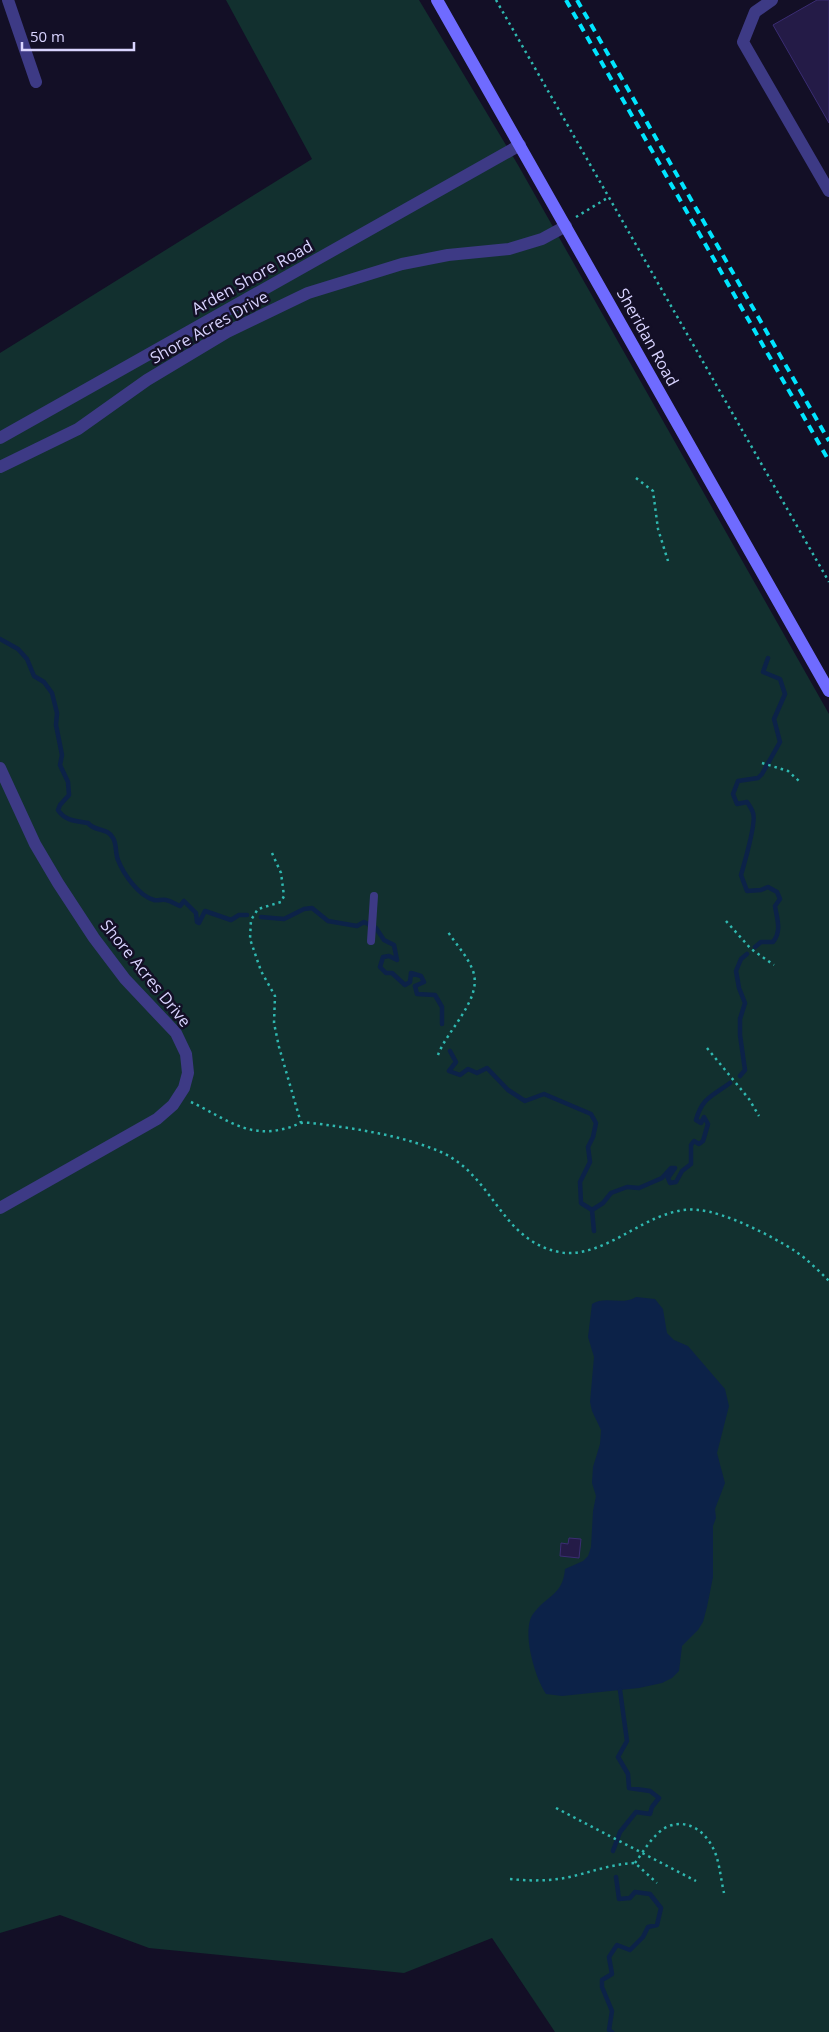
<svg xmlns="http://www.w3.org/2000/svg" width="829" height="2032" font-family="'Open Sans',sans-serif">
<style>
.green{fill:#12302f}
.water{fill:#0c2248}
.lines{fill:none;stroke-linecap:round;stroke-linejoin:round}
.stream{stroke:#0c2248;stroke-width:4.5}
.building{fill:#241b47;stroke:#3b2d73}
.path{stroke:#2fb8b0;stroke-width:2.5;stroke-dasharray:2.5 4;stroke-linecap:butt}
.service{stroke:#3d3a85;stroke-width:8}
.minor{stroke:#3d3a85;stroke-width:12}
.secondary{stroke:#6f6bff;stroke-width:12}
.rail{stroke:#00e5ff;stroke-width:4;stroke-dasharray:8 6;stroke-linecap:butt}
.path-bridge{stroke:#2fb8b0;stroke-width:2.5;stroke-dasharray:2.5 4;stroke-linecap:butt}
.labels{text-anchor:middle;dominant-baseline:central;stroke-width:5;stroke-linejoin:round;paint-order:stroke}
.street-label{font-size:16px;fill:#d9d4ff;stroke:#130f26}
</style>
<rect width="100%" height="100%" fill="#130f26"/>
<path class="green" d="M 226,0 L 419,0 L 518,165 L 829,714 L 829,2032 L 555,2032 L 492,1938 L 404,1973 L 149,1948 L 60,1915 L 0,1933 L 0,353 L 312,159 Z"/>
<path class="water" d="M 636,1297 L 655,1299 L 663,1309 L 667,1333 L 674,1340 L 688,1346 L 725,1389 L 729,1406 L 717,1453 L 725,1483 L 715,1509 L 716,1518 L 713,1526 L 713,1577 L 707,1607 L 703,1622 L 698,1630 L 682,1646 L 679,1671 L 672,1678 L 662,1683 L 639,1688 L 562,1696 L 546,1694 C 535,1678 521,1631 533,1614 C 547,1595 563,1595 565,1569 L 583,1561 L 588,1556 L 591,1547 L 593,1511 L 596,1496 L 592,1483 L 593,1467 L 600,1444 L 601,1430 L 592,1411 L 590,1402 L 594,1357 L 588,1337 L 592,1304 C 605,1295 622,1306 636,1297 Z"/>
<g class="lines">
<path class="stream" d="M 0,639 L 18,649 L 27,659 L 34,676 L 44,682 L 52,693 L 57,713 L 56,725 L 62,755 L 60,765 L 68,782 L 69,795 L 60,805 L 58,810 C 65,821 76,821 88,823 C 95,832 107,827 113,838 C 117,844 115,853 118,860 C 124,875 139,896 154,900 C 158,901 162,899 166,900 C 171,901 175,904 180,906 L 184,901 L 196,913 L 197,922 L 199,923 L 205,911 L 231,920 L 239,915 L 247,915
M 261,917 L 284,919 L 304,909 L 312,908 L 328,921 L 357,926 L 364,922 L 376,928 L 384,940 L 394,945 L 397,960 L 389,956 L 383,957 L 380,967 L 386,973 L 392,973 L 405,985 L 410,982 L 411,973 L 421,976 L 424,982 L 415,986 L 417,994 L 435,995 L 442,1007 L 442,1024
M 755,947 L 761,942 L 773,942 C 782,931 777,919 775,906 L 780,899 L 777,892 L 768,887 L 761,890 L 747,891 L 741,875 C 744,864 757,822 753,813 C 752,809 749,805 747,802 L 737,804 L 733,794 L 738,781 L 758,778 L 762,774 L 780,742 L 774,719 L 785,694 L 780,679 L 763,672 L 768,658
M 450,1051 L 456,1062 L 449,1071 L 460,1075 L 468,1069 L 477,1073 L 487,1068 L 508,1090 L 525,1101 L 544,1094 L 591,1114 L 596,1123 L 593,1137 L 588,1147 L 590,1162 L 580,1182 L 581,1203 L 592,1210
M 740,1076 L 745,1070 L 740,1035 L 740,1019 L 745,1003 L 739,988 L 736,971 L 741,959 L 747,954
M 592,1210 L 603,1203 L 611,1193 L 627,1187 L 639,1188 L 662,1178 L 671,1168 L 675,1168 L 668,1178 L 670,1183 L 676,1182 L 682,1171 L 691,1164 L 691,1145 L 694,1141 L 699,1144 L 703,1141 L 708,1124 L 704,1117 L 701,1123 L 696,1120 C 702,1098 712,1096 730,1083
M 592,1210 L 594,1231
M 613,1851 L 620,1832 L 636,1812 L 650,1814 L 652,1807 L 659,1798 L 650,1791 L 629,1788 L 628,1774 L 618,1757 L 627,1741 L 620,1690
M 612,2032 L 609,2030 L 612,2011 L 602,1987 L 602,1980 L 612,1974 L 609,1957 L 617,1945 L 630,1950 L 643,1937 L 648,1927 L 657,1925 L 661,1908 L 650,1894 L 635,1892 L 630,1898 L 619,1899 L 616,1877"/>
</g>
<path class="building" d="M 817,0 L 829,0 L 829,123 L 773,25 Z
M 569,1538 L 581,1539 L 579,1558 L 560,1556 L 561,1543 L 568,1544 Z"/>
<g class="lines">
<path class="path" d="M 496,0 L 829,582
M 576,217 L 609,197
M 636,478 L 653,491 L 658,529 L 668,561
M 762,763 L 788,771 L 799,781
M 272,853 L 281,873 L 284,896 L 281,902 L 258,909 L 251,920 L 250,939 L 261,971 L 275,996 L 274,1023 L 279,1047 L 301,1123
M 726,921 L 751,949 L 774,965
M 707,1048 L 749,1099 L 759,1116
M 438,1055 C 447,1030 483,999 473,971 C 468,957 456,944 448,932
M 191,1102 C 213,1112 237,1130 261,1131 C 270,1132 281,1130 291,1127 C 294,1126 297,1124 301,1123 C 309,1122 320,1124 327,1125 C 365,1130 406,1137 441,1152 C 494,1176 500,1240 559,1252 C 591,1259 627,1231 654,1219 C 668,1213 683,1208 698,1210 C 725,1212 772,1236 795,1251 C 807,1259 819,1271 829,1281
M 635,1863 C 644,1851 654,1832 669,1826 C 691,1818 709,1835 716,1855 C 720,1867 721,1880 724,1893
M 510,1879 C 528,1881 547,1881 565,1878 C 589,1873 610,1864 635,1863 L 657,1883"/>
<path class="service" d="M 371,941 L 374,896"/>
<path class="minor" d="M 8,0 L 36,82
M 772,0 L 755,12 L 743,42 L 829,191
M 0,438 L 520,145
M 0,467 L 78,429 L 147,380 L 227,332 L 308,293 L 402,264 L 448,255 L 509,249 L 542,239 L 566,226
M 0,768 L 35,844 L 58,883 L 94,938 L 125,979 L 176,1033 L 186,1054 L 188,1073 L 184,1088 L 173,1105 L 157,1119 L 0,1208"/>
<path class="secondary" d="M 437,0 L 829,691"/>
<path class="rail" d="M 566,0 L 829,461
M 577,0 L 829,441"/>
<path class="path-bridge" d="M 556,1808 L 696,1881"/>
</g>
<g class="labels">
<g class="street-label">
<text transform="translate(252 277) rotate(-29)">Arden Shore Road</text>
<text transform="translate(209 327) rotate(-29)">Shore Acres Drive</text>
<text transform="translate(648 337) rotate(61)">Sheridan Road</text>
<text transform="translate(146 973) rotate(51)">Shore Acres Drive</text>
</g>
</g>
<path d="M22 42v8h112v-8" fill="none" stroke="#d9d4ff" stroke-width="2.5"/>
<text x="30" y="42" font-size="15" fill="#d9d4ff" stroke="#130f26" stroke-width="4" paint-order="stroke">50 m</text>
</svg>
